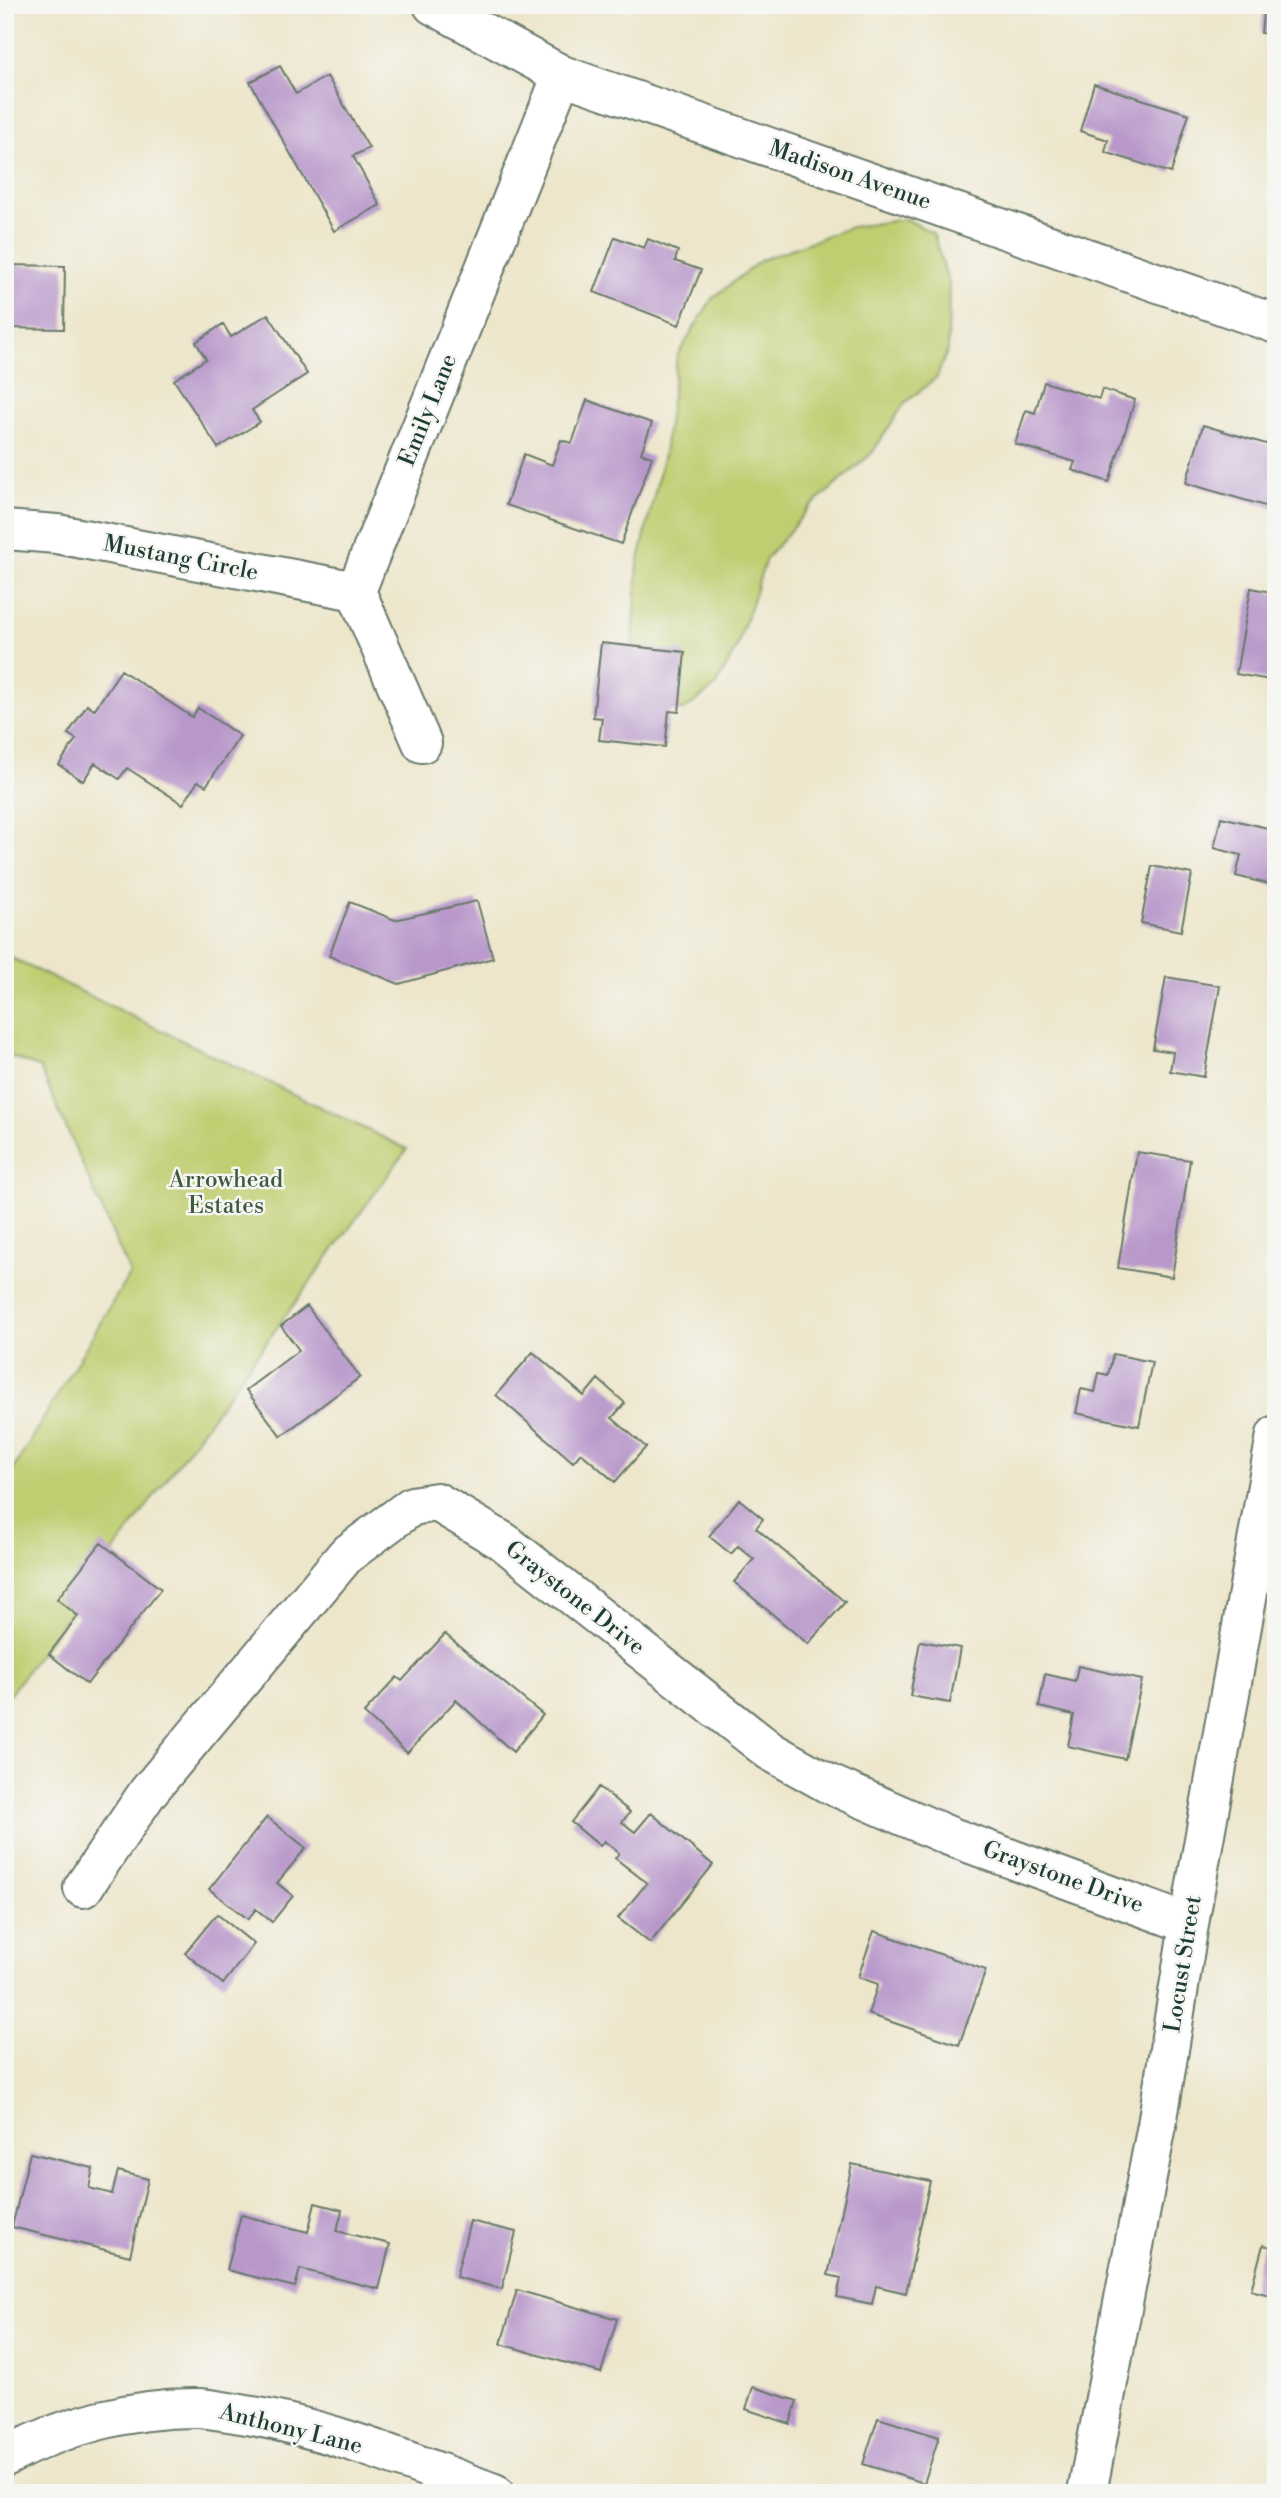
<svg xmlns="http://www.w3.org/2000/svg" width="1281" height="2498" font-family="'Libre Bodoni',serif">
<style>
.green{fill:#c0ce71;stroke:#708652;stroke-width:2}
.building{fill:#b898ca}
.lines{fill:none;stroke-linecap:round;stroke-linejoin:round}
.minor-casing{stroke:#677869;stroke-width:42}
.secondary-casing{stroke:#677869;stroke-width:42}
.minor{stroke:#fff;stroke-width:38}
.secondary{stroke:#fff;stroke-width:38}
.labels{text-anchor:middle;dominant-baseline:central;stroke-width:5;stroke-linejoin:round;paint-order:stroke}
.street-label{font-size:23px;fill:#1f3d34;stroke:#f6f6f2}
.park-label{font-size:23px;fill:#3f5a40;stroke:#f6f6f2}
</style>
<rect width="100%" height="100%" fill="#f6f6f2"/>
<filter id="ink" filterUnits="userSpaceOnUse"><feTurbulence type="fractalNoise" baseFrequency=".0143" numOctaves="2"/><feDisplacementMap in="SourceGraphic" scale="14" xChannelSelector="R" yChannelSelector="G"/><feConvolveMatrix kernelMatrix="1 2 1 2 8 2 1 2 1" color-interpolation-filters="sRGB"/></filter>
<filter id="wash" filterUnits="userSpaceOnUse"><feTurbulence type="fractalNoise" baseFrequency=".00686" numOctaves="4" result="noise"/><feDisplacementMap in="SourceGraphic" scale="28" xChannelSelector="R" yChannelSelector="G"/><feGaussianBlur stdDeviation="1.57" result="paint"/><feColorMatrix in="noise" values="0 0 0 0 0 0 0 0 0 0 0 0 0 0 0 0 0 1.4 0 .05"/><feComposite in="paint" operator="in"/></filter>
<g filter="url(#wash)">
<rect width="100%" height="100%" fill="#ede6cb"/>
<path class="green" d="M 906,219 L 933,233 L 949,284 L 948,349 L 937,377 L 904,404 L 872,453 L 808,509 L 766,559 L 736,649 L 716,686 L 684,710 L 648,707 L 633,644 L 638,564 L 664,454 L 677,356 L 712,299 L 761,260 L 851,227 Z
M 5,955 L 407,1149 L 5,1701 L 5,1483 L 130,1273 L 40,1068 L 5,1054 Z"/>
<g id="blocks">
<path class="building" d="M 1264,5 L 1276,5 L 1276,35 L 1261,33 Z
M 280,66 L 296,94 L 327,76 L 369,148 L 353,156 L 380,205 L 334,231 L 250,82 Z
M 1094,84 L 1189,114 L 1171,173 L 1105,152 L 1108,140 L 1080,131 Z
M 615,237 L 644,248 L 648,239 L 678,251 L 675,261 L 701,270 L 679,325 L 594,292 Z
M 5,265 L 65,266 L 64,329 L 5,328 Z
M 268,314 L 307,374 L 252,410 L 260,422 L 218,448 L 174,380 L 206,359 L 196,342 L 223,324 L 231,337 Z
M 1044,382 L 1099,399 L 1102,389 L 1135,400 L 1109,482 L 1072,470 L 1075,462 L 1015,444 L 1026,410 L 1035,413 Z
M 587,400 L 652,423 L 641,453 L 652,457 L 621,544 L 506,505 L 524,454 L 552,465 L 561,440 L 572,443 Z
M 1203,425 L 1276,447 L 1275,509 L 1186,483 Z
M 1251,588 L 1276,593 L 1276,681 L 1236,674 Z
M 601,643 L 685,652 L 679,712 L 669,711 L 665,747 L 599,740 L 602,718 L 593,717 Z
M 121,670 L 192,717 L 198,708 L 240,736 L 206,786 L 198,781 L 183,804 L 127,768 L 119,779 L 95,763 L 83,781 L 59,765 L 76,739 L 68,734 L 87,705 L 94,710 Z
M 1221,817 L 1276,830 L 1274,839 L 1276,840 L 1276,886 L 1236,876 L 1241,855 L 1214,848 Z
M 1152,866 L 1192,874 L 1181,931 L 1141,923 Z
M 477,901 L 493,958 L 399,984 L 329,956 L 350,902 L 395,920 Z
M 1166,977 L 1220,986 L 1204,1077 L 1170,1071 L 1173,1052 L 1153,1049 Z
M 1137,1152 L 1190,1160 L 1172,1277 L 1118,1268 Z
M 307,1306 L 360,1377 L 281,1436 L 246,1390 L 299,1350 L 281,1326 Z
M 533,1352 L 584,1396 L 598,1379 L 625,1403 L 612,1418 L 646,1447 L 615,1482 L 581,1453 L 573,1462 L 496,1395 Z
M 1113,1354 L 1152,1362 L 1139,1426 L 1076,1413 L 1081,1389 L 1095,1392 L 1099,1373 L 1108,1375 Z
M 739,1499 L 763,1519 L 756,1528 L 845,1602 L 808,1644 L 734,1582 L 754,1559 L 738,1546 L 731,1554 L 709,1536 Z
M 101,1543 L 161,1589 L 87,1684 L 49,1654 L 78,1616 L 57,1599 Z
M 445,1634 L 543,1715 L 513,1752 L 456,1700 L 407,1753 L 364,1713 L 397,1677 L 402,1681 Z
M 920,1641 L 960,1648 L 950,1703 L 910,1696 Z
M 1078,1666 L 1142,1680 L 1125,1759 L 1068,1746 L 1074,1715 L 1039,1707 L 1045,1674 L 1075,1681 Z
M 599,1787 L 630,1812 L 622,1822 L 635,1832 L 651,1813 L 713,1865 L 650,1943 L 618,1918 L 647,1883 L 615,1858 L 619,1853 L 604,1841 L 600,1846 L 571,1822 Z
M 267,1817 L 306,1848 L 277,1883 L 293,1896 L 272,1922 L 256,1909 L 248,1919 L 209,1889 Z
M 217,1914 L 254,1944 L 223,1984 L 185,1953 Z
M 874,1931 L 986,1970 L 959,2045 L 868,2014 L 878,1984 L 858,1977 Z
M 30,2153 L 93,2168 L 89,2188 L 112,2194 L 118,2171 L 148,2179 L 130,2256 L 12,2227 Z
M 852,2164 L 930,2181 L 906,2293 L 876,2286 L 872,2304 L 837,2297 L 841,2278 L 828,2275 Z
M 315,2203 L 342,2210 L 337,2231 L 390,2244 L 379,2289 L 300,2269 L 295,2287 L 227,2270 L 241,2215 L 308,2232 Z
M 470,2221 L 516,2232 L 502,2289 L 456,2277 Z
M 1263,2245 L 1276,2248 L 1276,2297 L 1251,2290 Z
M 517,2290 L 617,2319 L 601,2373 L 501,2344 Z
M 753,2387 L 797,2401 L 790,2424 L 746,2409 Z
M 878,2418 L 939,2437 L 924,2483 L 863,2464 Z"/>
</g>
</g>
<g filter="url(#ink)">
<use href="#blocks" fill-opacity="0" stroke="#677869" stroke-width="2"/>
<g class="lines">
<defs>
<path id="minor" d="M 433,5 L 562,75 L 1276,324
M 5,530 L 57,534 L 356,591
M 422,743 L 356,591 L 562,75
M 83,1888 L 148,1792 L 346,1555 L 412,1506 L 437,1502 L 504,1542 L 770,1751 L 827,1783 L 949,1836 L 1189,1924
M 5,2457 C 62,2426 133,2407 199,2408 C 213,2409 227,2412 241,2414 C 328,2428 411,2462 494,2493"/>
<path id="secondary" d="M 1087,2493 L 1157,2125 L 1189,1924 L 1276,1435"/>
</defs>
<use href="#minor" class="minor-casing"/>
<use href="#secondary" class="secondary-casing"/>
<use href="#minor" class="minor"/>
<use href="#secondary" class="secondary"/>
</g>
</g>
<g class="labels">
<g class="street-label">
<text transform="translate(850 175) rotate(19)">Madison Avenue</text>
<text transform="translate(428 410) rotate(-68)">Emily Lane</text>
<text transform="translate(181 558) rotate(11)">Mustang Circle</text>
<text transform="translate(575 1598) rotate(38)">Graystone Drive</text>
<text transform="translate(1063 1877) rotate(20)">Graystone Drive</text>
<text transform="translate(1183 1964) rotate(-81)">Locust Street</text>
<text transform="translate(291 2429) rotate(14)">Anthony Lane</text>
</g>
<g class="park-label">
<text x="226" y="1180">Arrowhead<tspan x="226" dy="26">Estates</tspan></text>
</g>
</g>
<rect width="1281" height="2498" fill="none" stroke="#f6f6f2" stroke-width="28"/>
</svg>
